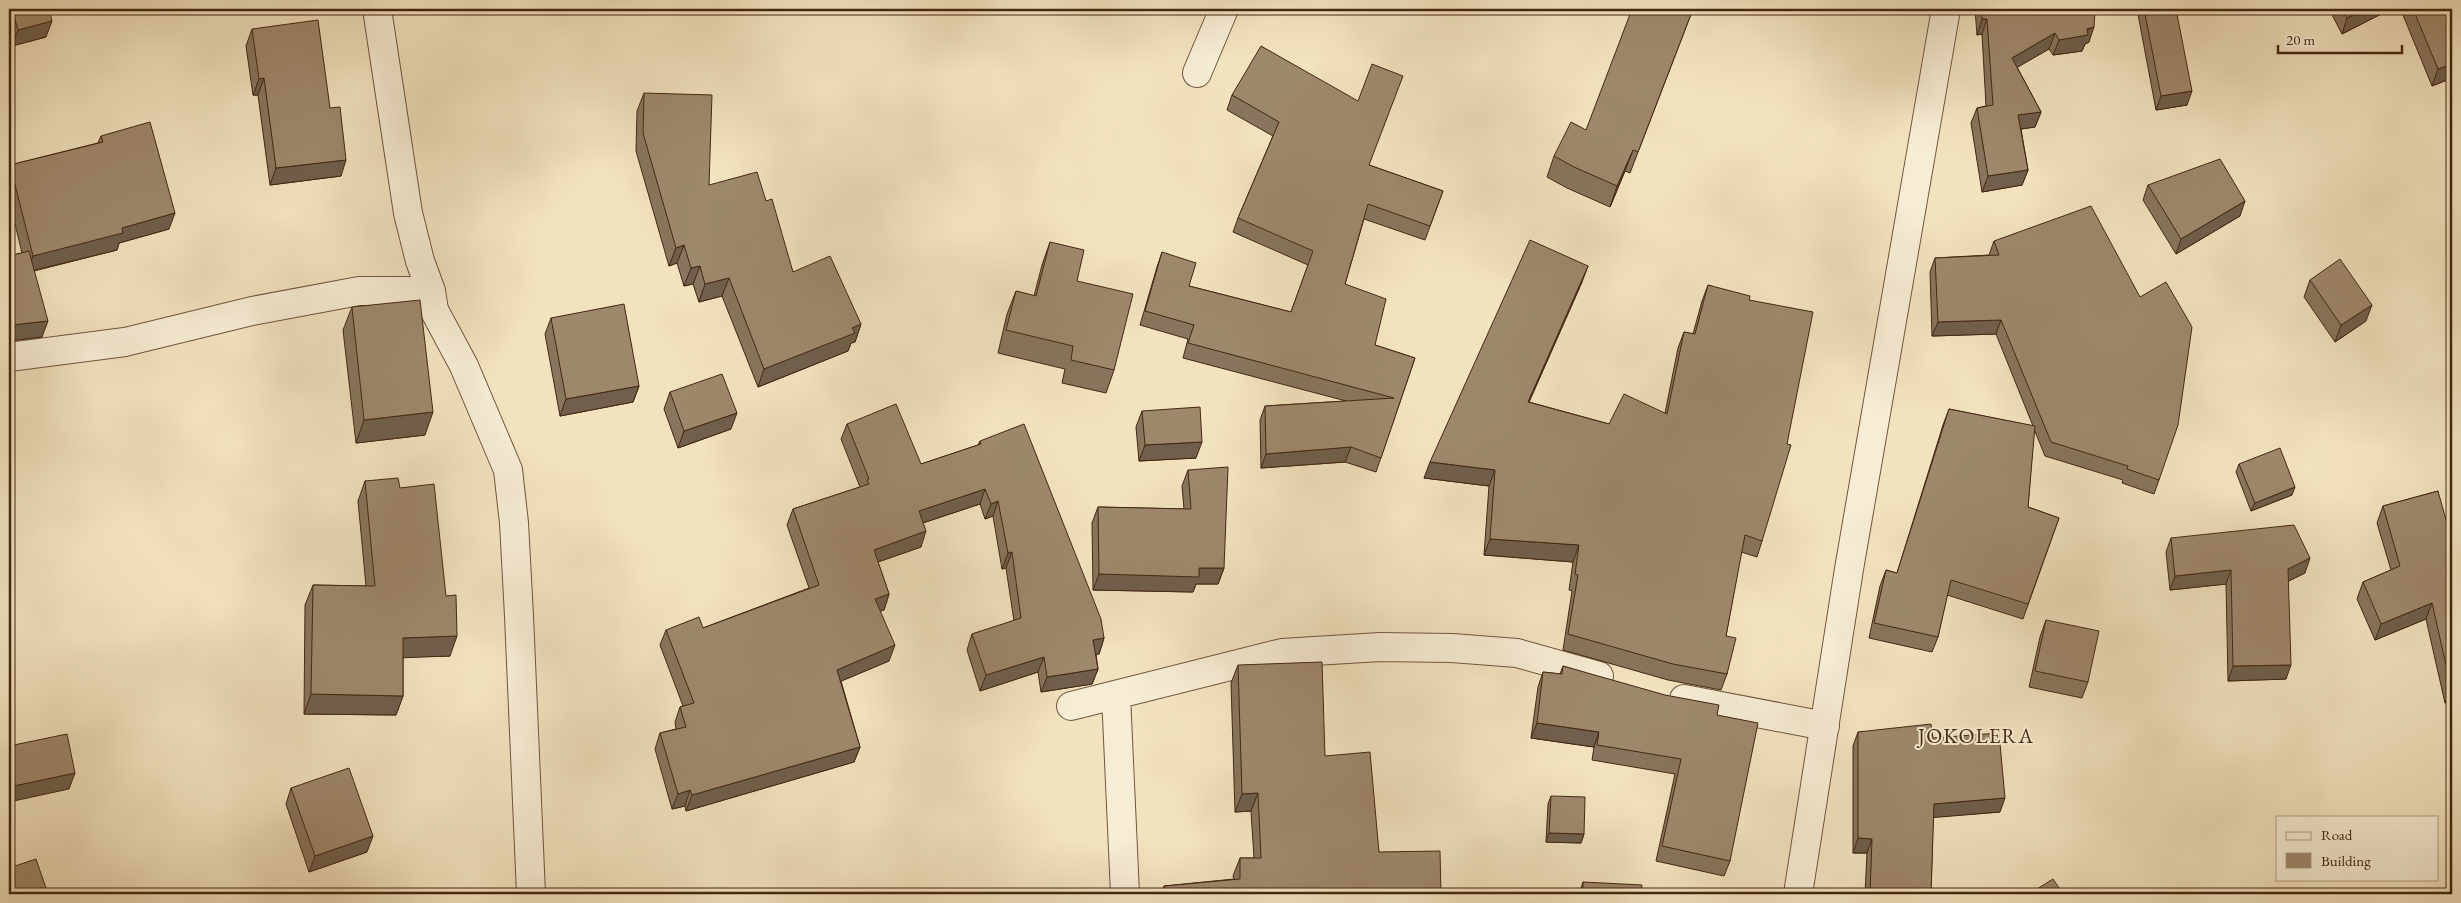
<svg xmlns="http://www.w3.org/2000/svg" width="2461" height="903" font-family="'EB Garamond',serif">
<style>
.lines{fill:none;stroke-linecap:round;stroke-linejoin:round}
.minor-casing{stroke:#70553d;stroke-width:30}
.tertiary-casing{stroke:#70553d;stroke-width:30}
.minor{stroke:#f7edd5;stroke-width:28}
.tertiary{stroke:#f7edd5;stroke-width:28}
.wall{fill:#88755d;stroke:#442612}
.shaded-wall{fill:#6f5f4c;stroke:#442612}
.building{fill:#9e886c;stroke:#442612}
.labels{text-anchor:middle;dominant-baseline:central;stroke-width:4;stroke-linejoin:round;paint-order:stroke}
.quarter-label{font-size:21px;letter-spacing:1px;fill:#442612;stroke:#f7edd5}
</style>
<rect width="100%" height="100%" fill="#f2e3bf"/>
<filter id="stains"><feTurbulence type="fractalNoise" baseFrequency=".004" numOctaves="4"/><feColorMatrix values="0 0 0 0 .2 0 0 0 0 .09 0 0 0 0 .02 0 0 0 .5 -.17"/></filter>
<radialGradient id="worn" r=".72"><stop offset=".6" stop-color="#630" stop-opacity="0"/><stop offset="1" stop-color="#630" stop-opacity=".3"/></radialGradient>
<g class="lines">
<defs>
<path id="minor" d="M 377,9 L 408,213 L 420,261 L 431,291 L 434,310 L 464,366 L 508,470 L 514,523 L 519,616 L 531,894
M 1197,73 L 1224,9
M 9,357 L 125,342 L 252,311 L 359,291 L 431,291
M 1116,695 L 1125,894
M 1684,699 L 1825,726
M 1071,706 L 1282,653 L 1380,647 L 1452,648 L 1517,653 L 1599,676"/>
<path id="tertiary" d="M 1798,894 L 1849,569 L 1946,9"/>
</defs>
<use href="#minor" class="minor-casing"/>
<use href="#tertiary" class="tertiary-casing"/>
<use href="#minor" class="minor"/>
<use href="#tertiary" class="tertiary"/>
</g>
<path class="wall" d="M 9,9 L 49,9 L 46,37 L 12,46 L 9,34 Z
M 1693,9 L 1630,173 L 1625,171 L 1610,207 L 1567,188 L 1547,177 L 1554,156 L 1586,130 Z
M 1975,9 L 2095,9 L 2089,42 L 2085,44 L 2082,51 L 2053,55 L 2049,49 L 2017,67 L 2041,112 L 2035,127 L 2021,129 L 2028,170 L 2022,185 L 1982,192 L 1971,123 L 1977,108 L 1986,106 L 1982,34 L 1977,35 Z
M 2137,9 L 2176,9 L 2187,105 L 2156,110 Z
M 2329,9 L 2391,9 L 2342,34 Z
M 2405,9 L 2452,9 L 2452,78 L 2432,86 L 2403,15 Z
M 252,29 L 330,108 L 341,176 L 270,185 L 258,95 L 253,95 L 246,46 Z
M 644,93 L 709,185 L 766,201 L 793,272 L 861,324 L 855,342 L 851,343 L 848,351 L 758,387 L 722,296 L 699,302 L 693,284 L 684,286 L 677,263 L 669,266 L 636,151 L 637,111 Z
M 1232,95 L 1369,165 L 1443,191 L 1425,240 L 1364,219 L 1345,284 L 1375,345 L 1415,358 L 1376,472 L 1345,462 L 1261,468 L 1260,420 L 1265,406 L 1346,401 L 1183,358 L 1188,339 L 1140,325 L 1157,267 L 1162,252 L 1189,286 L 1291,312 L 1308,265 L 1233,232 L 1238,218 L 1273,136 L 1227,110 Z
M 101,136 L 169,229 L 119,243 L 117,250 L 34,271 L 42,337 L 9,341 L 9,256 L 22,253 L 9,199 L 9,169 L 10,165 L 98,143 Z
M 2148,185 L 2240,216 L 2176,254 L 2143,200 Z
M 1994,241 L 2159,480 L 2154,494 L 2122,483 L 2123,480 L 2045,456 L 2034,429 L 2028,507 L 2059,518 L 2023,619 L 1947,595 L 1938,637 L 1932,652 L 1869,638 L 1880,586 L 1886,570 L 1897,573 L 1943,425 L 1949,409 L 2033,426 L 1996,334 L 1932,336 L 1930,272 L 1935,258 L 1989,255 Z
M 1050,242 L 1077,281 L 1114,370 L 1106,393 L 1062,383 L 1065,369 L 998,353 L 1007,314 L 1016,291 L 1034,296 L 1042,265 Z
M 2310,280 L 2366,321 L 2335,342 L 2304,297 Z
M 1582,282 L 1529,402 L 1609,424 L 1665,413 L 1678,348 L 1684,332 L 1693,334 L 1702,301 L 1708,285 L 1749,300 L 1762,541 L 1757,557 L 1741,552 L 1726,636 L 1727,674 L 1721,690 L 1668,680 L 1563,650 L 1572,591 L 1569,590 L 1573,562 L 1484,555 L 1489,486 L 1424,478 Z
M 352,307 L 425,435 L 356,443 L 343,330 Z
M 551,318 L 639,386 L 633,402 L 560,416 L 545,334 Z
M 670,392 L 731,429 L 678,448 L 664,409 Z
M 1142,411 L 1196,458 L 1139,461 L 1136,427 Z
M 847,424 L 921,464 L 978,445 L 980,441 L 1104,638 L 1099,654 L 1096,654 L 1098,669 L 1092,684 L 1041,692 L 1038,672 L 980,691 L 967,650 L 972,634 L 1014,621 L 1006,568 L 1002,569 L 993,516 L 985,519 L 980,504 L 923,523 L 921,547 L 878,562 L 889,594 L 884,610 L 880,611 L 889,661 L 841,681 L 860,747 L 854,762 L 686,811 L 685,806 L 672,809 L 655,749 L 660,733 L 676,729 L 675,722 L 680,707 L 683,706 L 660,645 L 666,630 L 703,628 L 809,588 L 787,525 L 793,509 L 860,487 L 841,439 Z
M 2239,464 L 2292,495 L 2251,511 L 2236,472 Z
M 1188,470 L 1224,568 L 1218,584 L 1196,584 L 1193,592 L 1093,590 L 1092,523 L 1098,507 L 1184,509 L 1182,486 Z
M 365,481 L 400,488 L 450,656 L 403,657 L 403,696 L 396,715 L 304,714 L 305,605 L 313,585 L 366,586 L 358,501 Z
M 2438,491 L 2452,702 L 2445,703 L 2426,619 L 2375,640 L 2357,599 L 2363,582 L 2391,570 L 2377,523 L 2383,506 Z
M 2171,538 L 2305,573 L 2288,581 L 2286,679 L 2228,681 L 2226,584 L 2170,590 L 2166,552 Z
M 2046,620 L 2088,682 L 2082,698 L 2029,687 L 2040,637 Z
M 1238,665 L 1325,756 L 1379,852 L 1441,894 L 1161,894 L 1164,886 L 1234,879 L 1233,876 L 1240,858 L 1254,858 L 1251,811 L 1235,812 L 1231,683 Z
M 1563,666 L 1717,715 L 1730,861 L 1724,876 L 1656,861 L 1675,774 L 1592,760 L 1594,747 L 1531,738 L 1538,687 L 1543,672 L 1560,674 Z
M 1858,732 L 1933,738 L 2000,812 L 1933,817 L 1931,894 L 1865,894 L 1867,853 L 1853,853 L 1853,746 Z
M 291,788 L 367,852 L 309,872 L 286,804 Z
M 1551,796 L 1584,834 L 1581,843 L 1546,842 L 1548,804 Z
M 1583,882 L 1641,894 L 1579,894 Z"/>
<path class="shaded-wall" d="M 2365,9 L 2391,9 L 2342,34 L 2347,18 Z
M 1982,19 L 1987,19 L 1982,34 L 1977,35 Z
M 52,21 L 46,37 L 12,46 L 18,30 Z
M 2094,27 L 2089,42 L 2085,44 L 2082,51 L 2053,55 L 2059,40 Z
M 2055,33 L 2049,49 L 2006,74 L 2012,58 Z
M 2452,64 L 2452,78 L 2432,86 L 2438,69 Z
M 264,78 L 258,95 L 253,95 L 259,79 Z
M 2192,91 L 2187,105 L 2156,110 L 2161,96 Z
M 2041,112 L 2035,127 L 2013,130 L 2018,115 Z
M 1633,150 L 1625,171 L 1610,207 L 1617,186 Z
M 346,160 L 341,176 L 270,185 L 276,168 Z
M 2028,170 L 2022,185 L 1982,192 L 1988,176 Z
M 2245,201 L 2240,216 L 2176,254 L 2181,239 Z
M 175,213 L 169,229 L 119,243 L 117,250 L 27,272 L 33,256 L 122,228 Z
M 684,245 L 677,263 L 669,266 L 676,248 Z
M 700,266 L 693,284 L 684,286 L 691,268 Z
M 1588,266 L 1582,282 L 1522,418 L 1528,402 Z
M 729,278 L 722,296 L 699,302 L 705,284 Z
M 2372,305 L 2366,321 L 2335,342 L 2341,325 Z
M 2001,320 L 1996,334 L 1932,336 L 1938,322 Z
M 48,321 L 42,337 L 9,341 L 9,327 L 12,325 Z
M 861,324 L 855,342 L 851,343 L 848,351 L 758,387 L 764,369 Z
M 639,386 L 633,402 L 560,416 L 566,399 Z
M 433,412 L 425,435 L 356,443 L 364,420 Z
M 737,413 L 731,429 L 678,448 L 684,431 Z
M 1202,442 L 1196,458 L 1139,461 L 1145,445 Z
M 1351,447 L 1345,462 L 1261,468 L 1266,454 Z
M 1430,462 L 1495,470 L 1489,486 L 1424,478 Z
M 2295,487 L 2292,495 L 2251,511 L 2255,503 Z
M 985,489 L 980,504 L 913,526 L 919,511 Z
M 998,501 L 993,516 L 985,519 L 991,504 Z
M 926,531 L 921,547 L 869,565 L 874,550 Z
M 1490,539 L 1579,545 L 1573,562 L 1484,555 Z
M 1012,552 L 1006,568 L 1002,569 L 1008,553 Z
M 2310,558 L 2305,573 L 2283,584 L 2288,569 Z
M 1199,568 L 1224,568 L 1218,584 L 1196,584 L 1193,592 L 1093,590 L 1099,574 Z
M 2231,570 L 2226,584 L 2170,590 L 2175,576 Z
M 889,594 L 884,610 L 870,614 L 875,599 Z
M 2432,603 L 2426,619 L 2375,640 L 2381,624 Z
M 457,636 L 450,656 L 396,658 L 403,638 Z
M 1104,638 L 1099,654 L 1088,656 L 1093,640 Z
M 895,645 L 889,661 L 832,685 L 837,670 Z
M 1044,657 L 1038,672 L 980,691 L 986,675 Z
M 2291,665 L 2286,679 L 2228,681 L 2233,666 Z
M 1098,669 L 1092,684 L 1041,692 L 1047,677 Z
M 2452,686 L 2452,702 L 2445,703 L 2451,687 Z
M 311,694 L 403,696 L 396,715 L 304,714 Z
M 1537,723 L 1599,732 L 1594,747 L 1531,738 Z
M 860,747 L 854,762 L 686,811 L 692,795 Z
M 75,773 L 69,789 L 9,802 L 9,787 Z
M 690,790 L 685,806 L 672,809 L 678,794 Z
M 1258,793 L 1251,811 L 1235,812 L 1242,794 Z
M 2005,798 L 2000,812 L 1928,818 L 1934,804 Z
M 1549,833 L 1584,834 L 1581,843 L 1546,842 Z
M 373,836 L 367,852 L 309,872 L 315,856 Z
M 1858,838 L 1872,839 L 1867,853 L 1853,853 Z"/>
<path class="building" d="M 12,9 L 49,9 L 52,21 L 18,30 Z
M 1632,9 L 1693,9 L 1638,152 L 1633,150 L 1617,186 L 1574,167 L 1554,156 L 1571,122 L 1586,130 Z
M 1982,9 L 2095,9 L 2094,27 L 2087,29 L 2088,35 L 2059,40 L 2055,33 L 2012,58 L 2041,112 L 2018,115 L 2028,170 L 1988,176 L 1977,108 L 1993,105 L 1987,19 L 1982,19 Z
M 2144,9 L 2176,9 L 2192,91 L 2161,96 Z
M 2343,9 L 2365,9 L 2347,18 Z
M 2413,9 L 2452,9 L 2452,64 L 2438,69 Z
M 318,20 L 330,108 L 340,107 L 346,160 L 276,168 L 264,78 L 259,79 L 252,29 Z
M 1261,46 L 1358,101 L 1372,64 L 1403,76 L 1369,165 L 1443,191 L 1430,226 L 1368,204 L 1345,284 L 1386,299 L 1375,345 L 1415,358 L 1381,458 L 1351,447 L 1266,454 L 1265,406 L 1394,398 L 1188,343 L 1194,325 L 1145,311 L 1162,252 L 1196,263 L 1189,286 L 1291,312 L 1313,251 L 1238,218 L 1279,122 L 1232,95 Z
M 644,93 L 712,95 L 709,185 L 757,172 L 766,201 L 772,199 L 793,272 L 830,256 L 861,324 L 852,328 L 855,333 L 764,369 L 729,278 L 705,284 L 700,266 L 691,268 L 684,245 L 676,248 L 643,133 Z
M 150,122 L 175,213 L 122,228 L 123,233 L 33,256 L 10,165 L 103,142 L 101,136 Z
M 2220,159 L 2245,201 L 2181,239 L 2148,185 Z
M 2091,206 L 2140,297 L 2166,282 L 2192,327 L 2178,425 L 2159,480 L 2127,469 L 2128,466 L 2051,442 L 2001,320 L 1938,322 L 1935,258 L 1999,255 L 1994,241 Z
M 1530,240 L 1588,266 L 1528,402 L 1609,424 L 1624,394 L 1667,414 L 1684,332 L 1695,334 L 1708,285 L 1750,296 L 1749,300 L 1813,312 L 1787,444 L 1791,445 L 1762,541 L 1745,535 L 1726,636 L 1736,638 L 1727,674 L 1673,664 L 1568,634 L 1578,575 L 1575,574 L 1579,545 L 1490,539 L 1495,470 L 1430,462 Z
M 1050,242 L 1084,250 L 1077,281 L 1133,294 L 1114,370 L 1071,360 L 1073,346 L 1006,330 L 1016,291 L 1036,296 Z
M 29,251 L 48,321 L 12,325 L 9,327 L 9,256 Z
M 2340,259 L 2372,305 L 2341,325 L 2310,280 Z
M 420,300 L 433,412 L 364,420 L 352,307 Z
M 624,304 L 639,386 L 566,399 L 551,318 Z
M 722,374 L 737,413 L 684,431 L 670,392 Z
M 896,404 L 921,464 L 981,444 L 980,441 L 1024,424 L 1101,619 L 1104,638 L 1093,640 L 1098,669 L 1047,677 L 1044,657 L 986,675 L 972,634 L 1021,618 L 1012,552 L 1008,553 L 998,501 L 991,504 L 985,489 L 919,511 L 926,531 L 874,550 L 889,594 L 875,599 L 895,645 L 837,670 L 860,747 L 692,795 L 690,790 L 678,794 L 660,733 L 686,727 L 680,707 L 694,703 L 666,630 L 699,617 L 703,628 L 819,585 L 793,509 L 869,484 L 867,480 L 869,479 L 847,424 Z
M 1200,407 L 1202,442 L 1145,445 L 1142,411 Z
M 1949,409 L 2035,426 L 2028,507 L 2059,518 L 2028,604 L 1951,580 L 1938,637 L 1874,623 L 1886,570 L 1897,573 Z
M 2280,448 L 2295,487 L 2255,503 L 2239,464 Z
M 1228,467 L 1224,568 L 1199,568 L 1199,577 L 1099,574 L 1098,507 L 1191,509 L 1188,470 Z
M 398,478 L 400,488 L 434,484 L 446,596 L 456,595 L 457,636 L 403,638 L 403,696 L 311,694 L 313,585 L 375,586 L 365,481 Z
M 2438,491 L 2452,542 L 2452,686 L 2451,687 L 2432,603 L 2381,624 L 2363,582 L 2400,566 L 2383,506 Z
M 2294,525 L 2310,558 L 2288,569 L 2291,665 L 2233,666 L 2231,570 L 2175,576 L 2171,538 Z
M 2046,620 L 2099,631 L 2088,682 L 2035,671 Z
M 1322,662 L 1325,756 L 1370,752 L 1379,852 L 1440,851 L 1441,894 L 1165,894 L 1164,886 L 1240,879 L 1240,858 L 1261,858 L 1258,793 L 1242,794 L 1238,665 Z
M 1563,666 L 1665,695 L 1719,705 L 1717,715 L 1758,723 L 1730,861 L 1662,846 L 1681,759 L 1597,745 L 1599,732 L 1537,723 L 1543,672 L 1562,674 Z
M 1931,724 L 1933,738 L 1999,733 L 2005,798 L 1934,804 L 1931,894 L 1870,894 L 1872,839 L 1858,838 L 1858,732 Z
M 67,734 L 75,773 L 9,787 L 9,746 Z
M 349,768 L 373,836 L 315,856 L 291,788 Z
M 1551,796 L 1585,797 L 1584,834 L 1549,833 Z
M 36,859 L 48,894 L 9,894 L 9,868 Z
M 2053,879 L 2063,894 L 2029,894 Z
M 1583,882 L 1642,885 L 1641,894 L 1583,894 Z
M 504,892 L 504,894 L 475,894 Z"/>
<g class="labels">
<g class="quarter-label">
<text x="1976" y="735">JOKOLERA</text>
</g>
</g>
<rect width="2461" height="903" fill="none" stroke="#f2e3bf" stroke-width="30"/>
<rect x="10" y="10" width="2441" height="883" fill="none" stroke="#442612" stroke-width="2.5"/>
<rect x="15" y="15" width="2431" height="873" fill="none" stroke="#442612"/>
<rect x="2276" y="816" width="162" height="65" fill="#f7edd5" stroke="#af9d87"/>
<rect x="2286" y="832" width="25" height="8" fill="#f7edd5" stroke="#af9d87"/>
<text x="2321" y="840" font-size="15" fill="#442612">Road</text>
<rect x="2286" y="853" width="25" height="15" fill="#9e886c" stroke="#af9d87"/>
<text x="2321" y="866" font-size="15" fill="#442612">Building</text>
<path d="M2278 45v8h124v-8" fill="none" stroke="#442612" stroke-width="2.5"/>
<text x="2286" y="45" font-size="15" fill="#442612" stroke="#f7edd5" stroke-width="4" paint-order="stroke">20 m</text>
<rect width="100%" height="100%" filter="url(#stains)"/>
<rect width="100%" height="100%" fill="url(#worn)"/>
</svg>
